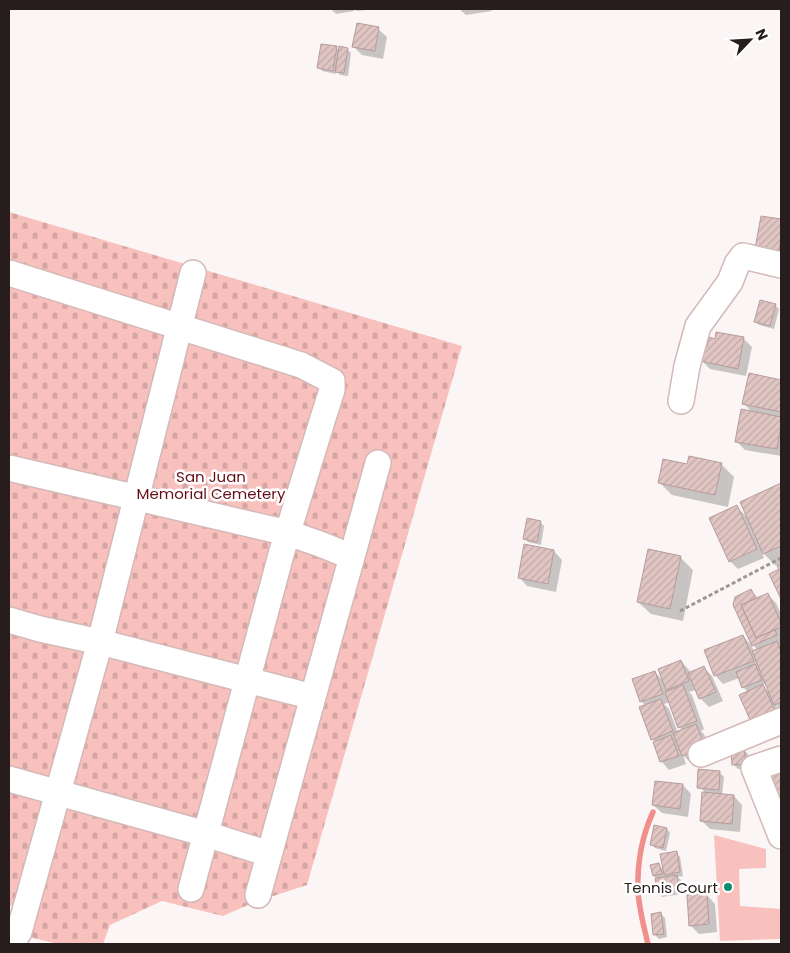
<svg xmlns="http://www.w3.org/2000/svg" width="790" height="953" font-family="Poppins,sans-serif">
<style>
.cemetery{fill:url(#cemetery-stones)}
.garden{fill:#f9c1be}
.shadow{fill:#0003;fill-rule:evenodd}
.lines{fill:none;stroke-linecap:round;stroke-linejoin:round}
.stream{stroke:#f18f8c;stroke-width:5.5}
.building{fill:url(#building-hatch);stroke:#b69c9b}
.minor-casing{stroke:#d3b9b7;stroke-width:28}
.path{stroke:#9e9796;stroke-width:3;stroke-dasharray:4 2.5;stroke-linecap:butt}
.minor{stroke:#fff;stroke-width:25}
.poi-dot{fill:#0b8b70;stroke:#fff;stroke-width:2}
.labels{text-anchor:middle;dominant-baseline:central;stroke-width:5;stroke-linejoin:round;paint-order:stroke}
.park-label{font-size:15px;fill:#660e17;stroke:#fff}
.poi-label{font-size:15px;fill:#271d1c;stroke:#fff;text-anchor:end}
</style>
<defs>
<pattern id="cemetery-stones" width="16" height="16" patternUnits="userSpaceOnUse" patternTransform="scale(1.25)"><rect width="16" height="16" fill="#f9c1be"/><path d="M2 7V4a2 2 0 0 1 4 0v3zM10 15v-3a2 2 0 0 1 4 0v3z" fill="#d5a5a3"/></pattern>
<pattern id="building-hatch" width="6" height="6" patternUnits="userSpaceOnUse" patternTransform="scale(1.25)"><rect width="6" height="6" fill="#e0c5c3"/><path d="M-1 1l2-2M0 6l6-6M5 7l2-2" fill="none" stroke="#c0a9a7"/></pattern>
</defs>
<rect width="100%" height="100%" fill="#fbf6f5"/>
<path class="cemetery" d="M 9,212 L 462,346 L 307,885 L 255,902 L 223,916 L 162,901 L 110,925 L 103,944 L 58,944 L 25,936 L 13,906 L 9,905 Z"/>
<path class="garden" d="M 714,835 L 766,849 L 766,868 L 739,869 L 740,906 L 781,909 L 781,939 L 720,941 Z"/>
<path class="shadow" d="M 331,9 L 353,9 L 354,11 L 336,14 Z
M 355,9 L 377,9 L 357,11 Z
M 459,9 L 491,9 L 492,11 L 466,15 Z
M 378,29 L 387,37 L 383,59 L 362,55 L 354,47 Z
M 336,48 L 340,51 L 347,49 L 351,53 L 348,76 L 340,75 L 337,71 L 336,74 L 322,71 L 319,67 Z
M 762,217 L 781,220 L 781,258 L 764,262 Z
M 775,305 L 779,309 L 774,329 L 759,325 L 756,321 Z
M 743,338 L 752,347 L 746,376 L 710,369 L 702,361 L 708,349 L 716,340 Z
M 750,374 L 781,381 L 781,456 L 745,450 L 736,441 L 753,413 L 744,404 Z
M 721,464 L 734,477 L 728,507 L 672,495 L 659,482 L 688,465 Z
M 781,485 L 781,596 L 770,575 L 781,570 L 778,565 L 776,566 L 761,551 L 764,558 L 738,569 L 730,561 L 737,507 L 748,518 L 741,502 Z
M 540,522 L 544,526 L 541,545 L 528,542 L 524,538 Z
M 554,551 L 562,560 L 556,592 L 527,586 L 519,577 Z
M 680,557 L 693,570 L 683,621 L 651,614 L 638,602 Z
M 751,591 L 759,599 L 768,595 L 776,603 L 780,612 L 781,612 L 781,645 L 780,646 L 781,647 L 781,710 L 776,705 L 781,718 L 748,692 L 743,687 L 739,678 L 723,684 L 715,675 L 743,636 L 751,645 L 754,651 L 758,650 L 753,645 L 734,605 ZM 767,683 L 771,694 L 762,685 Z
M 681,661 L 689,670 L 691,673 L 704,668 L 712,676 L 723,701 L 709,707 L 700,698 L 696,690 L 689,692 L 692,695 L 704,729 L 701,731 L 704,734 L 713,755 L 691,763 L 683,755 L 686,764 L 669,770 L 661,761 L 655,742 L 652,739 L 646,706 L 641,701 L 655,672 L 665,683 ZM 670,702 L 679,727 L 683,731 L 678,733 L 669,709 L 664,704 Z
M 744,750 L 748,754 L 749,768 L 738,769 L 734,765 Z
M 700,771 L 720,773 L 724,777 L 722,795 L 734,796 L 742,805 L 740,832 L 710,829 L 701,820 L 704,791 L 698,787 Z
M 683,785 L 691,794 L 688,817 L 662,813 L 653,805 Z
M 667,829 L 670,833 L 666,851 L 655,848 L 651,844 Z
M 676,853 L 680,857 L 683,876 L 677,877 L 681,880 L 682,894 L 662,897 L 658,893 L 658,879 L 654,876 L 658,864 L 664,870 Z
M 707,895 L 715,904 L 717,932 L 699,934 L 690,925 Z
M 661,914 L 665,918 L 667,937 L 659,939 L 655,935 Z"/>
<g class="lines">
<path class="stream" d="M 648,944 C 644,927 639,909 638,891 C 637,864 642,836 653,812"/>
</g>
<path class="building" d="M 357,23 L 379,27 L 375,51 L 352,47 Z
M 321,44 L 337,46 L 333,71 L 317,68 Z
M 339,46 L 348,48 L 344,73 L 335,72 Z
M 761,216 L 781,219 L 781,237 L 779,251 L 767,249 L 754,254 Z
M 760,300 L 776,304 L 770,326 L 754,322 Z
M 716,332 L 744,337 L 738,369 L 700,361 L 703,346 L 707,347 L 709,337 L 715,339 Z
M 749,373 L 781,380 L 781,412 L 742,404 Z
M 741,409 L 781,417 L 781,425 L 777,449 L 735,442 Z
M 689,456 L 722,463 L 715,495 L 658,483 L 663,459 L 687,464 Z
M 781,483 L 781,546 L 763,554 L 740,502 Z
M 737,505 L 757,549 L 729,562 L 709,518 Z
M 527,518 L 541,521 L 537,542 L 523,539 Z
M 524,544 L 554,550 L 548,584 L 518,578 Z
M 648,549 L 681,556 L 670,609 L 637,602 Z
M 781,564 L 781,599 L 769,574 L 779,569 L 777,566 Z
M 751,589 L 756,598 L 741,605 L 756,638 L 775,630 L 777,635 L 752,646 L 733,605 L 735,597 Z
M 768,593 L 781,623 L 781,627 L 756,638 L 741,605 Z
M 743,635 L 754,661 L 714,676 L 704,650 Z
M 777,641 L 781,652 L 781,702 L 774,705 L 752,651 Z
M 681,660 L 689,681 L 666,690 L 658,669 Z
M 755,664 L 762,680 L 742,688 L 736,672 Z
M 704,666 L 716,692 L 699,699 L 688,673 Z
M 655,671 L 663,694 L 640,702 L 632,679 Z
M 763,684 L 775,711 L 751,722 L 739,695 Z
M 683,685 L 697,721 L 678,728 L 665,692 Z
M 661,699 L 673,731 L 651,740 L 639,707 Z
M 696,724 L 705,746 L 682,756 L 673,733 Z
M 671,735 L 679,756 L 660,762 L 653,742 Z
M 744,749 L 746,764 L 732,765 L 731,750 Z
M 698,769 L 720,771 L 719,790 L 697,788 Z
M 781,771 L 781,801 L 770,775 Z
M 655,781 L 683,784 L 680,809 L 652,805 Z
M 702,792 L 734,795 L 732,824 L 700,821 Z
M 654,825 L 667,828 L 663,848 L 650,845 Z
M 677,851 L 680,872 L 664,875 L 660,854 Z
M 659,863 L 662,874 L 653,876 L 650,865 Z
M 677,875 L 679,890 L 657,893 L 655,878 Z
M 707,894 L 709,924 L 689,926 L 687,895 Z
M 661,912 L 664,934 L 653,935 L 651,914 Z"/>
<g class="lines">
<defs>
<path id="minor" d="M 9,273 L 301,365 L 332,381 L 332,390 L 324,415 L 282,551 L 191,889
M 681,401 L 687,366 L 698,326 L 730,282 L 737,264 L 743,256 L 781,265
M 9,468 L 288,533 L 320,544 L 352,557
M 9,620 L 40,629 L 100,642 L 313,697
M 701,754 L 781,721
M 781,759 L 754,768 L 781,836
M 9,779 L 206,834 L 269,854
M 258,895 L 378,463
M 11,944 L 19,932 L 100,642 L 193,273"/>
</defs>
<use href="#minor" class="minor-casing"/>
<path class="path" d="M 680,611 L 781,558"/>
<use href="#minor" class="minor"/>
</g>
<circle class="poi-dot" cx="728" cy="887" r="5"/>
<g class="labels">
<g class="park-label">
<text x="211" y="476">San Juan<tspan x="211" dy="17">Memorial Cemetery</tspan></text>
</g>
<g class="poi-label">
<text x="718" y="887">Tennis Court</text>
</g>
</g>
<rect width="790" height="953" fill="none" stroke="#271d1c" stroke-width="20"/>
<g transform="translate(750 40) rotate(65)" stroke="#ffffff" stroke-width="4" paint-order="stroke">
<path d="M0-4L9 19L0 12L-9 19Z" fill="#271d1c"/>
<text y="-8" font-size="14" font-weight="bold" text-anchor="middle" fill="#271d1c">N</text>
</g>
</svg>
